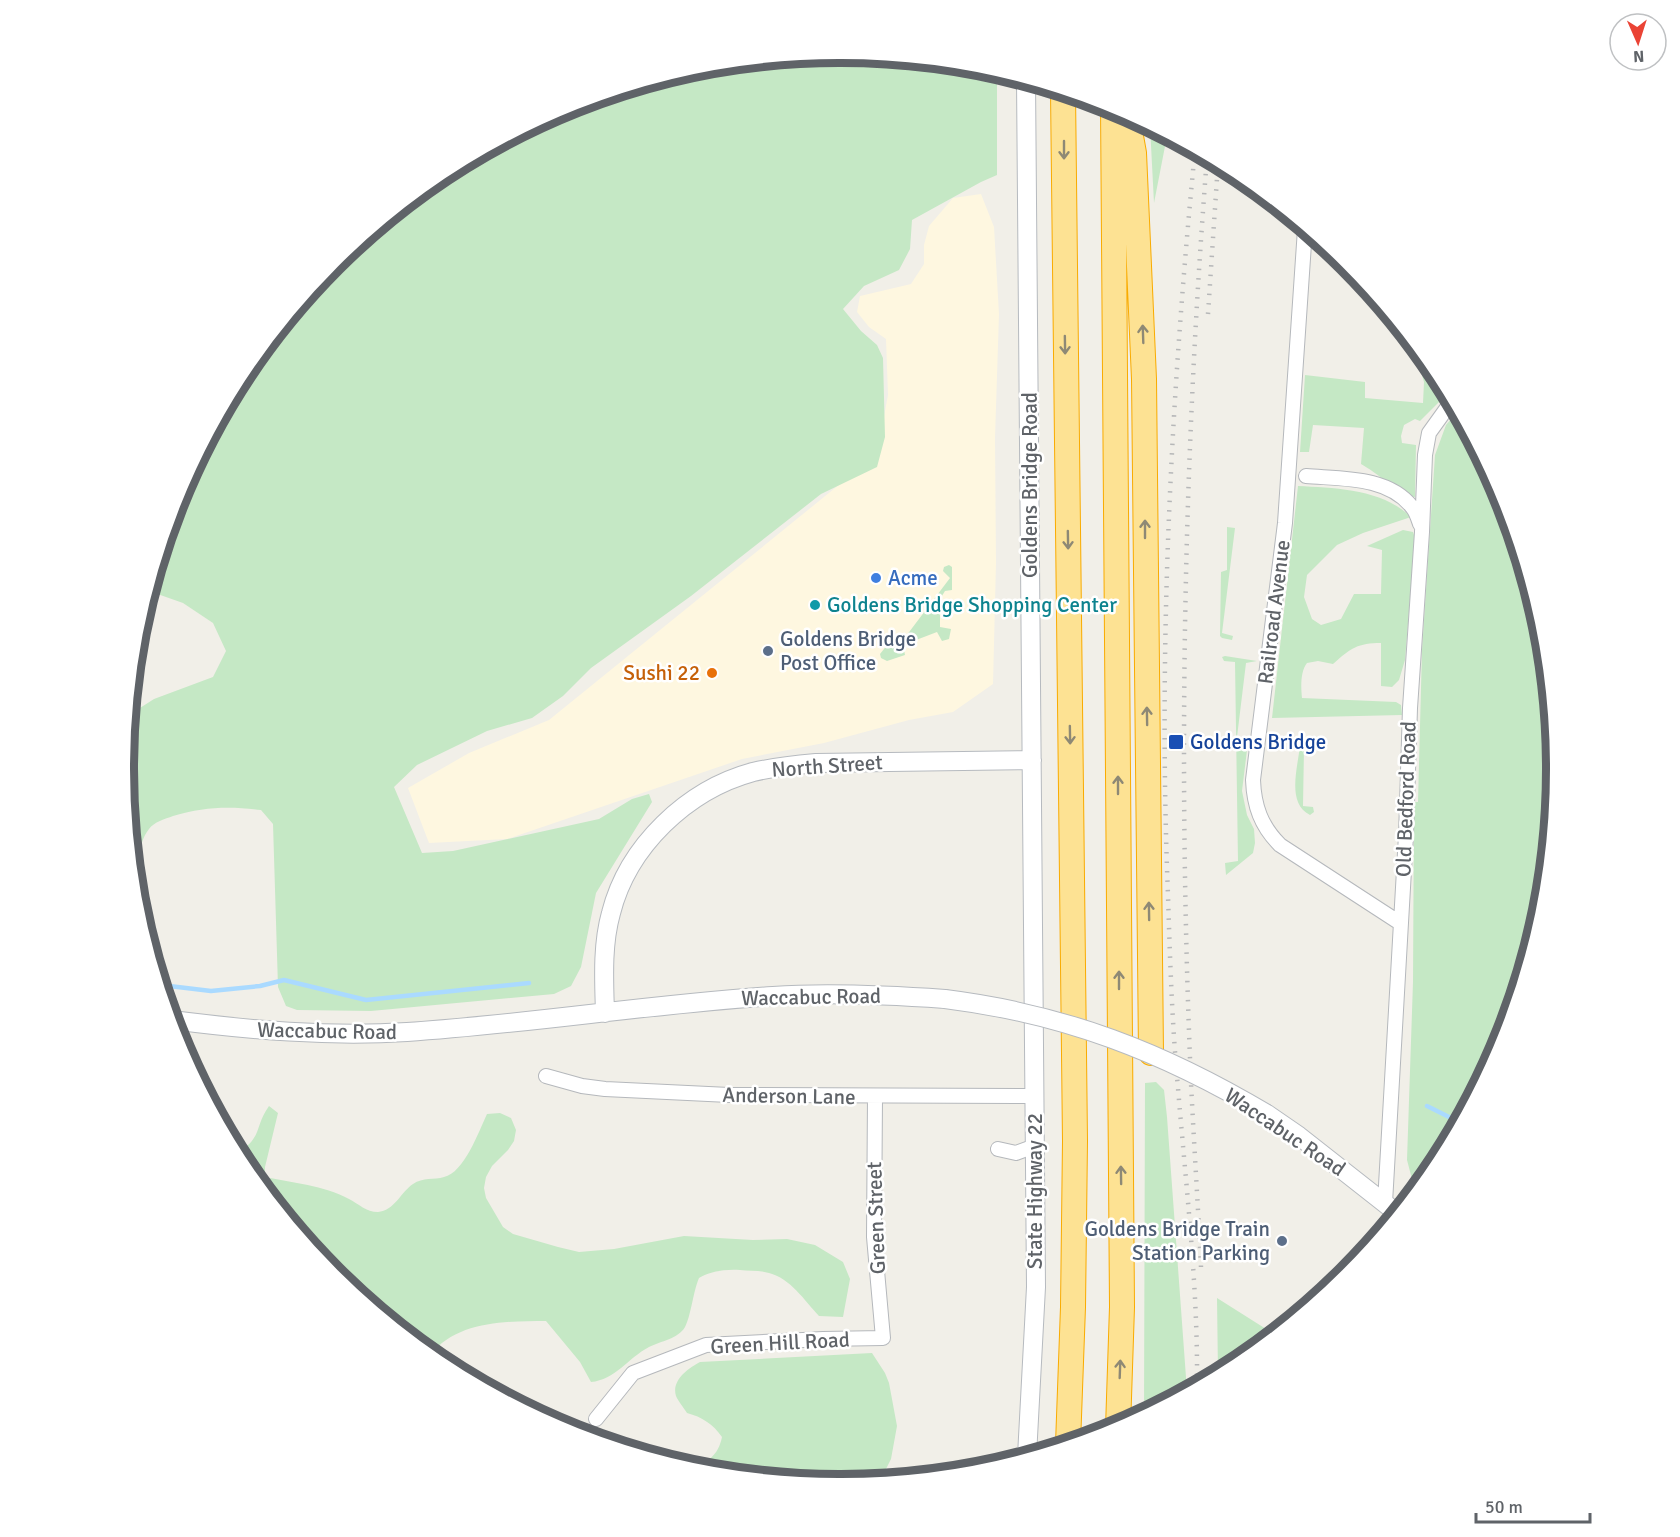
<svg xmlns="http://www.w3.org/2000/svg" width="1680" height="1537" font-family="Signika,sans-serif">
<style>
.commercial{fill:#fef7e0}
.green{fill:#c5e8c5}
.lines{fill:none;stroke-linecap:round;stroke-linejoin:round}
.stream{stroke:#aadaff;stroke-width:4.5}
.street-casing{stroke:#b5b8bc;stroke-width:16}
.secondary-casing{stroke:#b6babf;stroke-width:20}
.highway-casing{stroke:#f9ab00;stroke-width:26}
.street{stroke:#fff;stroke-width:14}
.secondary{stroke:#fff;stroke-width:18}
.highway{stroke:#fde293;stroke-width:24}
.rail{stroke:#b6b7b8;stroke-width:4.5;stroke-dasharray:1.5 8;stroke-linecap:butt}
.secondary-bridge-casing{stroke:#b6babf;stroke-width:20;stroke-linecap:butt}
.secondary-bridge{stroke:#fff;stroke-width:18}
.oneway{stroke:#8e8975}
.shop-dot{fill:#3f7fe0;stroke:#fff;stroke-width:2}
.culture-dot{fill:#0f9aa8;stroke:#fff;stroke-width:2}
.service-dot{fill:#5c6f8a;stroke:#fff;stroke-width:2}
.food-dot{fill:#e8710a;stroke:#fff;stroke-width:2}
.transit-dot{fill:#1a4fb4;stroke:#fff;stroke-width:2}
.labels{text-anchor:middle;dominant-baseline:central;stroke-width:5;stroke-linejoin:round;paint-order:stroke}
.street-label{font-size:21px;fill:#5f6368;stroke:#fff}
.shop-label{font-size:21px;fill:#366cbe;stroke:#fff;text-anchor:start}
.culture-label{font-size:21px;fill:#0d838f;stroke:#fff;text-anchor:start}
.service-label{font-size:21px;fill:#4e5e75;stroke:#fff;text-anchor:start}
.food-label{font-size:21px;fill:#c56008;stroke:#fff;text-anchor:end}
.transit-label{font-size:21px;fill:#164399;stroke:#fff;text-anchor:start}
.rim{fill:none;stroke:#5f6368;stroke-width:8}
</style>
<rect width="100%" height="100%" fill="#f1efe8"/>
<path class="commercial" d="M 981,194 L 994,227 L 999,314 L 995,438 L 996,563 L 993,684 L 953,712 L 909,720 L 824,743 L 742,759 L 507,839 L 429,843 L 408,788 L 469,753 L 549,720 L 877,454 L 888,395 L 886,339 L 869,327 L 857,312 L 860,296 L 911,284 L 924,264 L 924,245 L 929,226 L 953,198 Z"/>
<path class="green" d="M 840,53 L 980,66 L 997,71 L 997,175 L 981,182 L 912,220 L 910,249 L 899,270 L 864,286 L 843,309 L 861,331 L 877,345 L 883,358 L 885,437 L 877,467 L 821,494 L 691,596 L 591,668 L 563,696 L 532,718 L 487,731 L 417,765 L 394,787 L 422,853 L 453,851 L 599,819 L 632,799 L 649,794 L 652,802 L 596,893 L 581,967 L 571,986 L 554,994 L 371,1011 L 297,1010 L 286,1006 L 278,987 L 273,824 L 261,810 C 228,806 204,807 173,816 C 165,819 154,822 149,829 C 136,845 138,873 136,893 L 124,768 L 129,715 L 154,699 L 213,677 L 226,651 L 213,623 L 183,603 L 149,591 L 179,494 L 245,370 L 334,262 L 442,173 L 566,107 L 701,66 Z
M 1150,126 L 1167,136 L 1154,203 Z
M 1421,372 L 1446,395 L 1420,421 L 1415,419 L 1404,425 L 1401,436 L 1402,443 L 1416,445 L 1415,497 C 1401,495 1376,472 1361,464 L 1364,428 L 1313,425 L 1309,452 L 1300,452 L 1305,375 L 1365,382 L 1365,398 L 1423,403 L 1424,382 Z
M 1457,412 L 1502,495 L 1542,629 L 1556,769 L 1542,909 L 1501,1043 L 1435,1167 L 1416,1190 L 1413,1183 L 1407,1160 L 1413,982 L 1414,802 L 1418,802 L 1422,650 L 1435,455 L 1446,425 Z
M 1298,486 C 1336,488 1382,489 1411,517 L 1363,533 L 1337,545 L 1307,575 L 1304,597 L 1312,619 L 1321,625 L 1341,619 L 1354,594 L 1381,594 L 1382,550 L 1367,546 L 1403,530 L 1413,532 L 1415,538 L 1405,660 L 1399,680 L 1392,687 L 1381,686 L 1381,643 C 1358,643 1351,648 1333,664 L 1318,661 L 1307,663 C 1300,672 1301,688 1302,698 L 1396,702 L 1401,705 L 1402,715 L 1272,718 Z
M 1227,527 L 1235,528 L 1222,633 L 1233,636 L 1232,640 L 1222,638 L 1220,636 L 1221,572 L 1227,570 Z
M 949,565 L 952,567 L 952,590 L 945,591 L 940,599 L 940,627 L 951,629 L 949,639 L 942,641 L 937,632 L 903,645 L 905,655 L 887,661 L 881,658 L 880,654 L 888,644 L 897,648 L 950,578 L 943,571 L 944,567 Z
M 1225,656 L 1257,661 L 1246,663 L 1237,737 L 1246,739 L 1248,742 L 1242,791 L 1247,815 L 1254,829 L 1255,843 L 1253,853 L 1226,875 L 1225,863 L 1238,861 L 1235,662 L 1224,661 L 1222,657 Z
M 1303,743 L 1316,744 L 1318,745 L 1316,748 L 1304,748 L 1303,806 L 1313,807 L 1314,812 L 1310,815 C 1286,803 1298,767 1300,745 Z
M 1156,1082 L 1164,1090 L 1167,1117 L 1187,1391 L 1144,1414 L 1145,1083 Z
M 269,1106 L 278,1113 L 265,1167 L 265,1177 C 293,1183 323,1185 349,1199 C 359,1204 366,1212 378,1212 C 394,1211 401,1192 413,1184 C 423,1177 434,1180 444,1177 C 464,1173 479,1131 487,1114 L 500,1113 L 511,1118 L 516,1130 L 514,1141 L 508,1150 L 492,1166 L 486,1177 L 484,1188 L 486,1198 L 503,1227 L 513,1234 L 558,1247 L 579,1252 L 614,1249 L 684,1236 L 753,1240 L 787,1239 L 815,1245 L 843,1262 L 850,1279 L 843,1317 L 819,1316 C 805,1301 790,1278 769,1273 C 760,1270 749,1271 740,1270 C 726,1269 711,1271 699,1278 C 693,1292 691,1316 685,1327 C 678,1339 661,1341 649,1347 C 628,1358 615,1380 591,1382 L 580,1362 L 546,1321 C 509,1321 455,1321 431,1355 L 333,1275 L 244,1166 L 237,1153 C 263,1138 254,1127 269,1106 Z
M 1217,1298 L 1274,1334 L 1237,1364 L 1218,1374 Z
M 872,1353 L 885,1373 L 889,1383 L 897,1426 L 891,1459 L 880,1481 L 840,1484 L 700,1471 L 691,1468 C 708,1462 718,1456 722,1437 C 713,1424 702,1417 687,1413 C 684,1408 678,1401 676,1396 C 671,1380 689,1368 700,1362 Z"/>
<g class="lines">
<path class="stream" d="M 161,985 L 211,991 L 260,986 L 284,980 L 366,1000 L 529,983
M 1427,1106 L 1459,1122"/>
<defs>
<path id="street" d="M 1305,229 L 1285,523 L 1253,780 C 1254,806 1261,826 1280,845 L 1400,923
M 1306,476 C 1341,479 1388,476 1412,507 C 1416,511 1418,518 1420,524
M 546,1076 L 582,1086 L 605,1089 L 729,1095 L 1035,1096
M 998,1149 L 1016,1153 L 1035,1146
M 1385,1203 L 1406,835 L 1410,708 L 1422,532 L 1425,455 L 1429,433 L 1452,401
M 596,1419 L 633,1373 L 706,1345 L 823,1339 L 883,1338 L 874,1237 L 875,1097"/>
<path id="secondary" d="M 1026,80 L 1036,1287 L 1027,1456
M 605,1013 C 604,980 602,945 611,913 C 628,846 687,790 753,772 C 774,767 795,765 816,763 L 1032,760
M 172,1020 C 250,1030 328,1037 407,1032 C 529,1024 651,1004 773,996 C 830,992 888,995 945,999
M 1267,1114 L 1299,1136 L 1397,1213"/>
<path id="highway" d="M 1063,92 L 1075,1141 L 1073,1307 L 1068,1444
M 1113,107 L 1122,1307 L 1118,1428
M 1127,114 L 1134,153 L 1144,379 L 1151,1053"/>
</defs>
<use href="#street" class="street-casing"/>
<use href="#secondary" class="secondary-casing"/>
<use href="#highway" class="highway-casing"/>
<use href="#street" class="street"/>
<use href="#secondary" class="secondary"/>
<use href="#highway" class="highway"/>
<path class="rail" d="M 1195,150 C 1171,397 1158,647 1168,895 C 1170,959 1172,1024 1178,1088 C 1186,1187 1198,1286 1197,1385
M 1208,314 L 1218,163
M 1201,1267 C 1198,1206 1194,1144 1191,1083 C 1178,775 1183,464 1207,157"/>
<defs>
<path id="secondary-bridge" d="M 945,999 C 1065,1014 1163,1052 1267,1114"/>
</defs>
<use href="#secondary-bridge" class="secondary-bridge-casing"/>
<use href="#secondary-bridge" class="secondary-bridge"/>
</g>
<defs><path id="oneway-shaft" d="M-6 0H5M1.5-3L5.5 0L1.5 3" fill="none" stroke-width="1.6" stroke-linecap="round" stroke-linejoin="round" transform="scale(1.5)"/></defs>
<g class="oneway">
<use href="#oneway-shaft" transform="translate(1064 150) rotate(90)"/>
<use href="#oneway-shaft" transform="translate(1143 334) rotate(-92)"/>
<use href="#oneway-shaft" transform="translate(1065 345) rotate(89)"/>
<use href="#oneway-shaft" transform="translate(1145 529) rotate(-90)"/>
<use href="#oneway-shaft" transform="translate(1068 540) rotate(89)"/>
<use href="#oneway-shaft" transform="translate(1147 716) rotate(-91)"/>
<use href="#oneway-shaft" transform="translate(1070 735) rotate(89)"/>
<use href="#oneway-shaft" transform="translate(1118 785) rotate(-90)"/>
<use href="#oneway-shaft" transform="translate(1149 911) rotate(-91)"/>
<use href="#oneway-shaft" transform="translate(1119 980) rotate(-90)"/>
<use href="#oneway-shaft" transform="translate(1121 1175) rotate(-91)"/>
<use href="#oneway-shaft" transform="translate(1120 1369) rotate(-88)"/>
</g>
<circle class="shop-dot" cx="876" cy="578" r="6"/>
<circle class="culture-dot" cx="815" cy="605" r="6"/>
<g class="service-dot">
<circle cx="768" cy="651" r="6"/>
<circle cx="1282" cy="1241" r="6"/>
</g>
<circle class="food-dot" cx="712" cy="673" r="6"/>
<rect class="transit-dot" x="1168" y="734" width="16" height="16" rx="3"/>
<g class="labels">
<g class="street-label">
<text transform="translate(1030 485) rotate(-90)">Goldens Bridge Road</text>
<text transform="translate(1274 612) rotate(-83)">Railroad Avenue</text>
<text transform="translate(827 766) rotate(-4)">North Street</text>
<text transform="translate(1406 799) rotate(-88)">Old Bedford Road</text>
<text transform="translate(811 997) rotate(-1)">Waccabuc Road</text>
<text transform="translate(327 1031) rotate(1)">Waccabuc Road</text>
<text transform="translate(789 1096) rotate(1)">Anderson Lane</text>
<text transform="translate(1285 1132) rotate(34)">Waccabuc Road</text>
<text transform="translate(1035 1191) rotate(-90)">State Highway 22</text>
<text transform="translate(876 1218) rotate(-92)">Green Street</text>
<text transform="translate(780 1343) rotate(-3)">Green Hill Road</text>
</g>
<g class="shop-label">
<text x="888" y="578">Acme</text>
</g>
<g class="culture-label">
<text x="827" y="605">Goldens Bridge Shopping Center</text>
</g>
<g class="service-label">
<text x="780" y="639">Goldens Bridge<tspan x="780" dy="24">Post Office</tspan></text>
<text x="1270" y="1229" text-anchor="end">Goldens Bridge Train<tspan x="1270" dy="24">Station Parking</tspan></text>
</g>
<g class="food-label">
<text x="700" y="673">Sushi 22</text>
</g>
<g class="transit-label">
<text x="1190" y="742">Goldens Bridge</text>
</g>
</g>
<path d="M0 0H1680V1537H0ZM839 63H841A705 705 0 0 1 1546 768V769A705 705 0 0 1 841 1474H839A705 705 0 0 1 134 769V768A705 705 0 0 1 839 63Z" fill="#fff" fill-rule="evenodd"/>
<path class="rim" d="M839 63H841A705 705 0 0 1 1546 768V769A705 705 0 0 1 841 1474H839A705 705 0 0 1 134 769V768A705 705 0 0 1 839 63Z"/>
<g transform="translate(1638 42) rotate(177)"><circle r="28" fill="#ffffff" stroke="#bfc1c3" stroke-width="1.5"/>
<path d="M0-4.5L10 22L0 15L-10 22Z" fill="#ea4335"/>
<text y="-9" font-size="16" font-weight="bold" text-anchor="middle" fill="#5f6368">N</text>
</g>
<path d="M1476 1513v9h114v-9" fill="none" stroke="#5f6368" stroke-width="3"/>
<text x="1485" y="1513" font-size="18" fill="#5f6368" stroke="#ffffff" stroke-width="4.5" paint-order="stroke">50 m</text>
</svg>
